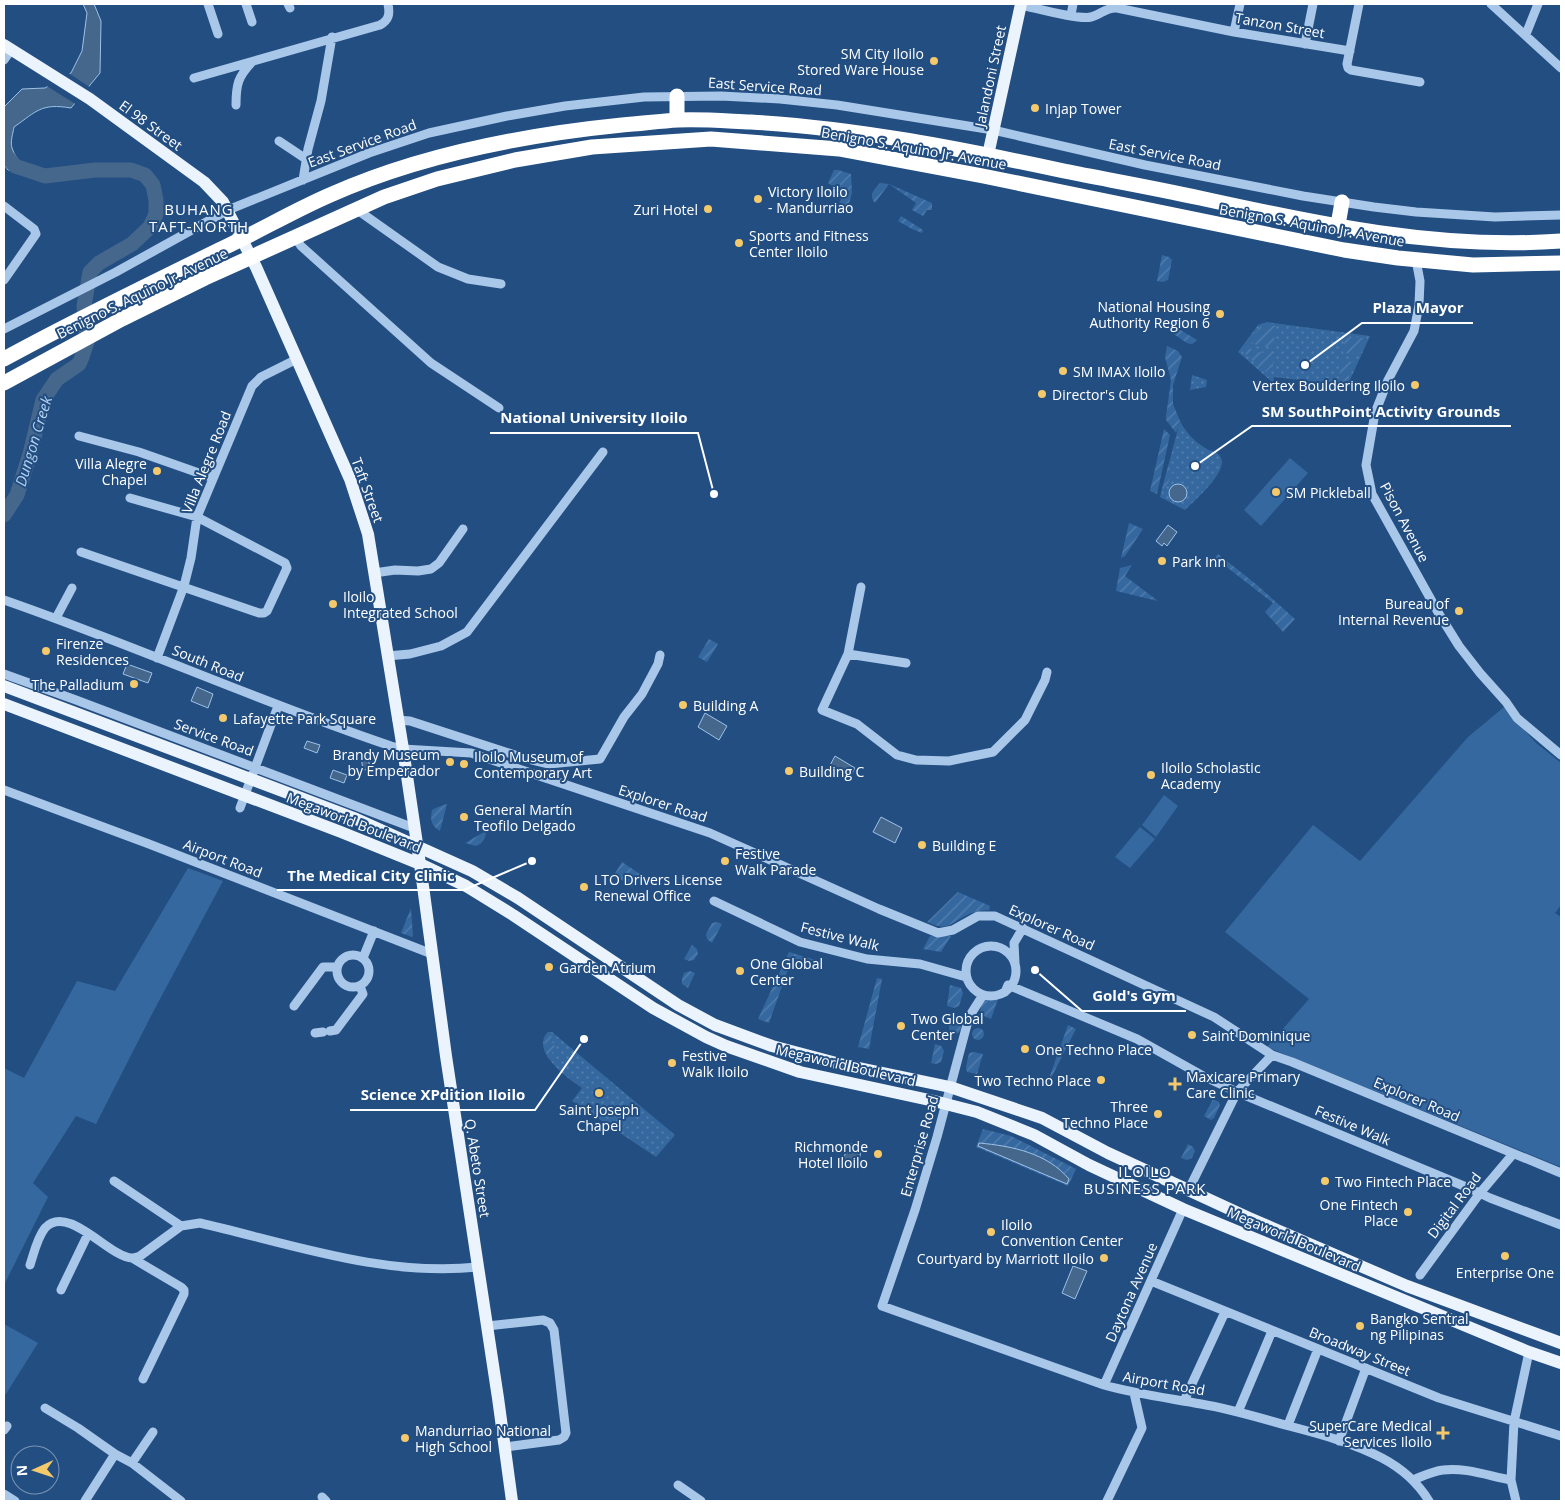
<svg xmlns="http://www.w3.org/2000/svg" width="1565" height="1505" font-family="'Open Sans',sans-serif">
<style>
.grass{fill:#3668a0}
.park{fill:url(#park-dots)}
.garden{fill:url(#garden-furrows)}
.water{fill:#46678c;stroke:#9dc2e9}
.pier{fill:#224e82}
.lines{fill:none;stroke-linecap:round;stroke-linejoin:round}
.river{stroke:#46678c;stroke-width:15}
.minor{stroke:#a9c7e8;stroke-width:9}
.major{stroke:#ebf3fd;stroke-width:12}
.highway{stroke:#fff;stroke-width:15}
.poi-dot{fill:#f4c96b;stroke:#224e82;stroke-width:2}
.labels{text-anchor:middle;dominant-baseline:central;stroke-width:4;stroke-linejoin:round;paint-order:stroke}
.street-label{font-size:14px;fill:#fff;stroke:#224e82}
.poi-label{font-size:14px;fill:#fff;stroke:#224e82;text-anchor:start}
.neighbourhood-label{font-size:15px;letter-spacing:1px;fill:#fff;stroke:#224e82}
.water-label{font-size:15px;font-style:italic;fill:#b4d1ef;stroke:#224e82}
.leader{fill:none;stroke:#fff;stroke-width:2}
.callout-dot{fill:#fff;stroke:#224e82;stroke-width:2}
.callout-label{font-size:15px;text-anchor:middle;font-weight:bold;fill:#fff;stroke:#224e82;stroke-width:4;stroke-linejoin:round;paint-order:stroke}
</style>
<defs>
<pattern id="park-dots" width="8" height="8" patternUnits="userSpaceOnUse" patternTransform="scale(1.25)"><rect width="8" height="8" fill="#3668a0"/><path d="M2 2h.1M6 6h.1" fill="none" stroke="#547fae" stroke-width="1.8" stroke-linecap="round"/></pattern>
<pattern id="garden-furrows" width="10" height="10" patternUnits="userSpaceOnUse" patternTransform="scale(1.25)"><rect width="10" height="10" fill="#3668a0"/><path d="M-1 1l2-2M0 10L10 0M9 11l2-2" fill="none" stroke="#547fae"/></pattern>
</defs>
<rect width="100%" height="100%" fill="#224e82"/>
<path class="grass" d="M 1290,458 L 1308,473 L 1261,526 L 1244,510 Z
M 1504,707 L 1536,743 L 1561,763 L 1561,905 L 1555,913 L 1561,917 L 1561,1167 L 1267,1047 L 1309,999 L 1225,932 L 1313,825 L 1360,861 L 1468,737 Z
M 1164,795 L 1178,806 L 1156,837 L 1142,825 Z
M 1140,827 L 1155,839 L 1130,868 L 1115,857 Z
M 188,868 L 223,881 L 152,1014 L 96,1124 L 76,1116 L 33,1183 L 48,1197 L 4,1285 L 4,1068 L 24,1078 L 77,981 L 115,991 Z
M 4,1324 L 38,1343 L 4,1397 Z"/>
<path class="park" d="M 1267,322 L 1370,336 L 1345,391 L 1343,385 L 1274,377 L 1273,383 L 1238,352 L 1258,325 Z
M 1192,375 L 1207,380 L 1206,387 L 1190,390 Z
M 1180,421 C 1186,433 1196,443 1207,449 C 1210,451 1216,451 1218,454 C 1234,467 1195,500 1185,510 L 1160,497 Z
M 548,1032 L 552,1032 L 675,1135 L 656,1157 L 572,1101 L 582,1088 C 569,1079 529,1051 548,1032 Z"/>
<path class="garden" d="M 834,170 L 838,170 L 851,174 L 852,193 L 847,210 L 838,206 L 841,199 L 840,191 L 828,183 Z
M 880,183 L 889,184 L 932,203 L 932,210 L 927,210 L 923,216 L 912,210 L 916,203 L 889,184 L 875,203 C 868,195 874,190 880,183 Z
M 901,216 L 923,230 L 922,233 L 912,229 L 898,221 Z
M 1162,255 L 1169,257 L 1172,260 L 1168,280 L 1163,282 L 1157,281 Z
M 1268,325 L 1276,326 L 1273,347 C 1264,347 1257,347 1250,341 L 1260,327 Z
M 1174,326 L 1197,340 L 1192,344 C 1185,344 1179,336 1171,333 Z
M 1345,336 L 1366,338 L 1358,354 L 1343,353 Z
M 1167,346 L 1178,351 L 1182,357 L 1173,385 L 1173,404 L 1180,421 L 1176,433 L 1166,420 L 1166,416 L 1171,380 L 1165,357 Z
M 1247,346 C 1255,353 1262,353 1273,353 L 1273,366 L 1265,372 L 1243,352 Z
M 1341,361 L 1355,362 L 1346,382 L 1339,381 Z
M 1164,429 L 1170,435 L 1157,494 L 1150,491 Z
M 1168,467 L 1173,471 L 1166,488 L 1161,493 Z
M 1129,523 L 1143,529 L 1125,556 L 1121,558 Z
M 1218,554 L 1257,585 L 1295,619 L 1283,632 L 1265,612 L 1273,603 L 1215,558 Z
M 1132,565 L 1125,576 L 1158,601 L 1116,591 L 1120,568 Z
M 709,639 L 718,644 L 707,662 L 698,657 Z
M 447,804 L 440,831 C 431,826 430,820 432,810 L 438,807 Z
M 486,831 C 486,838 483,843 476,846 L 465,843 Z
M 622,862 L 640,874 L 632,887 L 614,875 Z
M 958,892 L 990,906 L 989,910 C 980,910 972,912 965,916 C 948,925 947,931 927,922 Z
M 411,908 L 413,936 L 412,937 L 401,933 Z
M 717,922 L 722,924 L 712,943 L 707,939 L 706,934 L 712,923 Z
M 930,936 L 951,936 L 941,952 L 923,949 Z
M 692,945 L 697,949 L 698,954 L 694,960 L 689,961 L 684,959 Z
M 789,952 L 819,961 L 818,964 L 792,958 L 769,1023 L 758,1019 Z
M 690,971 L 695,973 L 688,988 L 682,984 L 682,979 L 684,973 Z
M 877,978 L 882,979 L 869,1049 L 858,1047 Z
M 950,985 L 961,988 L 963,993 L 959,1006 L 954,1008 L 947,1006 Z
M 989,996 L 998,999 L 991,1019 L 981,1015 L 980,1011 L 984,997 Z
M949 1028a6 6 0 1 1 12 0a6 6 0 1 1-12 0Z
M 1068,1025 L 1076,1029 L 1048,1084 L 1047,1084 Z
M972 1034a6 6 0 1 1 12 0a6 6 0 1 1-12 0Z
M 547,1033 L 551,1034 L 552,1042 L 556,1048 L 548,1058 L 544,1046 L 546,1035 Z
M 935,1044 L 941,1046 L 944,1051 L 941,1062 L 936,1064 L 931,1063 Z
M 974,1052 L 983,1054 L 977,1074 L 967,1072 L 966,1067 L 969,1053 Z
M 1213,1099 L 1219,1102 L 1220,1105 L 1214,1118 L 1211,1120 L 1204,1116 Z
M 621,1101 L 635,1112 L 622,1128 L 607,1118 Z
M 983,1129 L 1011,1136 L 1076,1169 L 1068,1186 L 976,1147 Z
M 1188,1144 L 1193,1147 L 1195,1151 L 1192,1158 L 1187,1160 L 1181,1158 Z"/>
<path class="water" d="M 83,4 L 94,4 L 101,21 L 100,73 L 71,108 C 41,103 37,111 14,127 C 13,133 10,142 12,148 C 16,163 32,170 45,176 L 8,170 L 4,164 L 4,107 L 22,89 L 45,88 L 71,73 L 82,51 L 87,13 Z
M1169 493a9 9 0 1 1 18 0a9 9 0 1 1-18 0Z
M 1168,525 L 1177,532 L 1167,546 L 1164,543 L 1162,546 L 1156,541 Z
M 127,664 L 152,673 L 148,683 L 123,674 Z
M 197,687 L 213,694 L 208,708 L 191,701 Z
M 705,713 L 727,726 L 719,740 L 698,727 Z
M 307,741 L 320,745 L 317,753 L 304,748 Z
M 368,756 L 370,769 L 363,770 L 361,757 Z
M 835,756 L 855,768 L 848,781 L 828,769 Z
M 333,770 L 347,775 L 344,783 L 330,778 Z
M 881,817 L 902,828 L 895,843 L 873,832 Z
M 848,1143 L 862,1147 L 857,1169 L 842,1165 Z
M 979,1143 C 1012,1146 1047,1153 1069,1179 L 1067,1184 L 978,1146 Z
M 1073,1266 L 1087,1271 L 1075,1299 L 1062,1293 Z"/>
<path class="pier" d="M 67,72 L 91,88 L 77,105 L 45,85 Z"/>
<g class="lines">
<path class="river" d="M 4,153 L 15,166 L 45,176 L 95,170 L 131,170 L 145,175 L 153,185 L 156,200 L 156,214 L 150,227 L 132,244 L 99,263 L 90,272 L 84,306 L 87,342 L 82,357 L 79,364 L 57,379 L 43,400 L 30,454 L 17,495 L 4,515"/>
<path class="minor" d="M 208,4 L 218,34
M 246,4 L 252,22
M 288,4 L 290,8
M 1359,4 L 1347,64 L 1348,68 L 1351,70 L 1420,82
M 1491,4 L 1561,68
M 1021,5 C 1036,8 1078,20 1091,17 C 1100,15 1106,7 1117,8 L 1234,32 L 1350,51
M 1071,15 L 1073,4
M 1234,32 L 1240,4
M 1526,34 L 1538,4
M 1305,44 L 1313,4
M 4,60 L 11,50
M 194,78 L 380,25 C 389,20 390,14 388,4
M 236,105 C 236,84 238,77 252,62
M 279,141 L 306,159
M 303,180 L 308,149 L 321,101 L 332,37
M 4,206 L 34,229 L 36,234 L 4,280
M 356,209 L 438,267 L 468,279 L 501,284
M 294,236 L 301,246 L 431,363 L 499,408
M 1416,260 L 1420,281 L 1419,305 L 1414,331 L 1388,380 L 1375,413 L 1366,465 L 1372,494 L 1439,614 L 1459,646 L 1480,673 L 1506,702 L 1517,718 L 1561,755
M 4,329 L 116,272 L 228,210 L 369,153 L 429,133 L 507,116 L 565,106 L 644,97 L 721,96 L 780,99 L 837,105 L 993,130 L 1145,165 L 1303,196 L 1374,207 L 1416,212 L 1495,217 L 1561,215
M 79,436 L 139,452 L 213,478
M 81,552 L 259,613 L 264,613 L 267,611 L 287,568 L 285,563 L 197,517 L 130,498
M 374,573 L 395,570 L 418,571 L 431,569 L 439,563 L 463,529
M 861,587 L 848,654 L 822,710 L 857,724 L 897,755 L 916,760 L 949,761 L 993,752 L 1025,720 L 1045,680 L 1047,672
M 4,600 C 134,645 260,702 391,746 L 403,749 L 471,753 L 710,833 L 879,909 L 938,933 L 953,930 L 978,916 L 995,916 L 1214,1017 L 1272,1055 L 1292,1062 L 1561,1173
M 56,618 L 72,588
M 848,654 L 906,663
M 387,656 L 410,654 L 441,646 L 467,632 L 603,452
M 157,658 L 184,586 L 191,558 L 197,517 L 252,386 L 261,377 L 297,359
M 4,674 L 76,700 L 414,828
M 397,720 L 410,721 L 524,758 L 549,764 L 600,759 L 624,717 L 642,694 L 658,664 L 660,655
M 4,790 L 149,844 L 432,954
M 240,808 L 278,706
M 714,901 L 800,942 L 867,959 L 920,964 L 966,977
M966 971a25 25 0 1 1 50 0a25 25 0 1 1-50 0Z
M337 971a16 16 0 1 1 32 0a16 16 0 1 1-32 0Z
M 363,958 L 374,931
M 1015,963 L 1014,943 L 1023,928
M 1005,992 L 1008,985 L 1137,1039 L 1203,1076 L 1237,1092 L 1471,1189 L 1490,1198 L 1561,1225
M 983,995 L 969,1017 L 937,1137 L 915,1210 L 882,1306 L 1104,1385 C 1136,1394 1168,1398 1201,1404 C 1231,1409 1260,1418 1289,1426 C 1320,1434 1353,1443 1382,1458 C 1401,1468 1418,1483 1429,1501
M 294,1006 L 323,967 L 337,967
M 330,1031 L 336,1030 L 363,994 L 360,986
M 315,1033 L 323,1032
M 114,1181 L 181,1226
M 1188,1191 L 1237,1092 L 1272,1055
M 132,1258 L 181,1287 L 184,1290 L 184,1294 L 143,1379
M 30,1265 C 34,1253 37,1238 45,1228 C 68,1203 110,1258 132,1258 C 135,1258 137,1257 140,1256 L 181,1226 L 200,1223 C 291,1244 383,1277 478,1267
M 1420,1275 L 1480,1193 L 1513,1154
M 1151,1281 L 1439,1398 L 1561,1436
M 61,1290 L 88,1234
M 487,1326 L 543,1320 L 550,1323 L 554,1330 L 566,1433 L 564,1437 L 559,1440 L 505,1447
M 1104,1385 L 1183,1209
M 1184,1401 L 1225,1312
M 45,1408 L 78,1428 L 115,1454
M 1238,1412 L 1272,1331
M 1288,1425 L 1318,1349
M 4,1430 L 7,1426
M 1339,1441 L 1366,1368
M 132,1463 L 153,1432
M 1413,1480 C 1423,1476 1433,1471 1443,1470 C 1465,1467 1489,1476 1511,1480
M 678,1485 L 701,1501
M 4,1494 L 15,1501
M 322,1497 L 326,1501
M 85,1501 L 115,1454 L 132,1463 L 181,1501
M 1107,1501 L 1142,1428 L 1134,1393
M 1516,1501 L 1511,1480 L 1514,1422 L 1529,1352"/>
<path class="major" d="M 4,45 L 90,99 L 204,182 L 223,202 L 256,267 L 350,479 L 368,534 L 403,749 L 420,864 L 446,1056 L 498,1398 L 512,1501
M 988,155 L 1021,4
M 4,686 L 354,818 L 472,871 L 518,898 L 678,1005 L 715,1025 L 772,1046 L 840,1064 L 950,1087 L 1042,1118 L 1108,1153 L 1249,1218 L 1407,1286 L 1561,1343
M 4,704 L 341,832 L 420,864 L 466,886 L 513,915 L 653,1008 L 706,1037 L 726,1046 L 800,1072 L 934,1101 L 977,1112 L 1034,1135 L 1089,1165 L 1183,1209 L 1529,1352 L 1561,1363"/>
<path class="highway" d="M 677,120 L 677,96
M 1338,225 L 1342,202
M 4,359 C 75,320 148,285 221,249 C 258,232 293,211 330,195 C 422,154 523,135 622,125 C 640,124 659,121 678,120 C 703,119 727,121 751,122 C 857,128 961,149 1064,171 C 1109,180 1155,188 1200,198 C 1318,224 1439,250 1561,241
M 4,383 L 122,319 L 205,278 L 384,197 L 437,179 L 515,160 L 592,147 L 711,139 L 839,149 L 983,176 L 1344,250 L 1398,258 L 1473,265 L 1561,263"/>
</g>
<g class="poi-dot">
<circle cx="934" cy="61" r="5"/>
<circle cx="1035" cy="108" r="5"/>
<circle cx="758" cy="199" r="5"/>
<circle cx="708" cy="209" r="5"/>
<circle cx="739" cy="243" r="5"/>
<circle cx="1220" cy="314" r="5"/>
<circle cx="1063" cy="371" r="5"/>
<circle cx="1415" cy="385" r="5"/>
<circle cx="1042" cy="394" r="5"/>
<circle cx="157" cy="471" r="5"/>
<circle cx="1276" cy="492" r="5"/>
<circle cx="1162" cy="561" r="5"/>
<circle cx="333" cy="604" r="5"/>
<circle cx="1459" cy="611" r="5"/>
<circle cx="46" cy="651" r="5"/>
<circle cx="134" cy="684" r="5"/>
<circle cx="683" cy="705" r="5"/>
<circle cx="223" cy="718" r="5"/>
<circle cx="450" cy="762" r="5"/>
<circle cx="464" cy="764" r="5"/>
<circle cx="789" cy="771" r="5"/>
<circle cx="1151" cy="775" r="5"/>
<circle cx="464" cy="817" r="5"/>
<circle cx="922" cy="845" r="5"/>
<circle cx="725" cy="861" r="5"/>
<circle cx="584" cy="887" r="5"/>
<circle cx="549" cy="967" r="5"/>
<circle cx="740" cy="971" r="5"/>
<circle cx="901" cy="1026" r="5"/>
<circle cx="1192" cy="1035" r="5"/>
<circle cx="1025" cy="1049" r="5"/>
<circle cx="672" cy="1063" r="5"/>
<circle cx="1101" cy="1080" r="5"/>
<path d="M1172.5 1076.5h5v5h5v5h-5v5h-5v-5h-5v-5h5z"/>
<circle cx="599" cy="1093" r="5"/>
<circle cx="1158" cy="1114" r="5"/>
<circle cx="878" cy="1154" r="5"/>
<circle cx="1325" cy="1181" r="5"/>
<circle cx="1408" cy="1212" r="5"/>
<circle cx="991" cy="1232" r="5"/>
<circle cx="1505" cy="1256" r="5"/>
<circle cx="1104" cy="1258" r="5"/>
<circle cx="1360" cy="1326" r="5"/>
<path d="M1440.5 1425.5h5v5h5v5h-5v5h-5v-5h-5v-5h5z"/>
<circle cx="405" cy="1438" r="5"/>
</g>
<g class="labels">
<g class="street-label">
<text transform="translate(1280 25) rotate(10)">Tanzon Street</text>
<text transform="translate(990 76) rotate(-78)">Jalandoni Street</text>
<text transform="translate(765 86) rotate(4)">East Service Road</text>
<text transform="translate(151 125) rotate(36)">El 98 Street</text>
<text transform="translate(362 143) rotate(-20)">East Service Road</text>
<text transform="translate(914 148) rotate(10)">Benigno S. Aquino Jr. Avenue</text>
<text transform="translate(1165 154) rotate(11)">East Service Road</text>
<text transform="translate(1312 225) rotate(10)">Benigno S. Aquino Jr. Avenue</text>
<text transform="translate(142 293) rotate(-26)">Benigno S. Aquino Jr. Avenue</text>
<text transform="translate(206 462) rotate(-68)">Villa Alegre Road</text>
<text transform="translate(368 490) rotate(70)">Taft Street</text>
<text transform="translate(1405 522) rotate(62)">Pison Avenue</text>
<text transform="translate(208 663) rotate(22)">South Road</text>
<text transform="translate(214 737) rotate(20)">Service Road</text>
<text transform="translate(663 803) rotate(18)">Explorer Road</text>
<text transform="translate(354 822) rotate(21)">Megaworld Boulevard</text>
<text transform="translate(223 858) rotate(21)">Airport Road</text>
<text transform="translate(1052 927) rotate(24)">Explorer Road</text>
<text transform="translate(840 936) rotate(14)">Festive Walk</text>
<text transform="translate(846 1065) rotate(13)">Megaworld Boulevard</text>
<text transform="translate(1417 1099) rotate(23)">Explorer Road</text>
<text transform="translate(1353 1125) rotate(23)">Festive Walk</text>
<text transform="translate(919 1146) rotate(-74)">Enterprise Road</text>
<text transform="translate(478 1168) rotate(81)">Q. Abeto Street</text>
<text transform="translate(1454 1205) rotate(-53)">Digital Road</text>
<text transform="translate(1294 1239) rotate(23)">Megaworld Boulevard</text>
<text transform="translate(1131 1292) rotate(-66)">Daytona Avenue</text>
<text transform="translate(1360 1351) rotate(22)">Broadway Street</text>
<text transform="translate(1164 1383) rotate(10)">Airport Road</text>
</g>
<g class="poi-label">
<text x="924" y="53" text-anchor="end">SM City Iloilo<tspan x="924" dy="16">Stored Ware House</tspan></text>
<text x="1045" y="108">Injap Tower</text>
<text x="768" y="191">Victory Iloilo<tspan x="768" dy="16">- Mandurriao</tspan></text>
<text x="698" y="209" text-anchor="end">Zuri Hotel</text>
<text x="749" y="235">Sports and Fitness<tspan x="749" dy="16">Center Iloilo</tspan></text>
<text x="1210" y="306" text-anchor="end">National Housing<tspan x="1210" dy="16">Authority Region 6</tspan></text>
<text x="1073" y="371">SM IMAX Iloilo</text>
<text x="1405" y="385" text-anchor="end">Vertex Bouldering Iloilo</text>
<text x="1052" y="394">Director's Club</text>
<text x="147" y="463" text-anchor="end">Villa Alegre<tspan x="147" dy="16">Chapel</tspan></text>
<text x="1286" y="492">SM Pickleball</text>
<text x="1172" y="561">Park Inn</text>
<text x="343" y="596">Iloilo<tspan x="343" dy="16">Integrated School</tspan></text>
<text x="1449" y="603" text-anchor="end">Bureau of<tspan x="1449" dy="16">Internal Revenue</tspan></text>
<text x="56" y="643">Firenze<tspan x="56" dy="16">Residences</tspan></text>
<text x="124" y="684" text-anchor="end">The Palladium</text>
<text x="693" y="705">Building A</text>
<text x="233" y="718">Lafayette Park Square</text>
<text x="440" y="754" text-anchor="end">Brandy Museum<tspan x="440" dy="16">by Emperador</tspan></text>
<text x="474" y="756">Iloilo Museum of<tspan x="474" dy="16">Contemporary Art</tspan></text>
<text x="1161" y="767">Iloilo Scholastic<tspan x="1161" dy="16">Academy</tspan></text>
<text x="799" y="771">Building C</text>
<text x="474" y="809">General Martín<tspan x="474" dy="16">Teofilo Delgado</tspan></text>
<text x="932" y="845">Building E</text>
<text x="735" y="853">Festive<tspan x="735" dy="16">Walk Parade</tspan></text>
<text x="594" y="879">LTO Drivers License<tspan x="594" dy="16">Renewal Office</tspan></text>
<text x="750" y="963">One Global<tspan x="750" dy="16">Center</tspan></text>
<text x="559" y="967">Garden Atrium</text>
<text x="911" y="1018">Two Global<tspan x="911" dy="16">Center</tspan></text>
<text x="1202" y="1035">Saint Dominique</text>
<text x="1035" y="1049">One Techno Place</text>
<text x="682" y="1055">Festive<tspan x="682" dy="16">Walk Iloilo</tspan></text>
<text x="1186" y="1076">Maxicare Primary<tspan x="1186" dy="16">Care Clinic</tspan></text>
<text x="1091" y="1080" text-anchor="end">Two Techno Place</text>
<text x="1148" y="1106" text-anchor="end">Three<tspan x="1148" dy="16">Techno Place</tspan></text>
<text x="599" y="1109" text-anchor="middle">Saint Joseph<tspan x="599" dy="16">Chapel</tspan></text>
<text x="868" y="1146" text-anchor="end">Richmonde<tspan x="868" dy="16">Hotel Iloilo</tspan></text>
<text x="1335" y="1181">Two Fintech Place</text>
<text x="1398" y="1204" text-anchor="end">One Fintech<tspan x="1398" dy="16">Place</tspan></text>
<text x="1001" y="1224">Iloilo<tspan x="1001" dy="16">Convention Center</tspan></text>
<text x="1094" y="1258" text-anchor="end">Courtyard by Marriott Iloilo</text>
<text x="1505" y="1272" text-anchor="middle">Enterprise One</text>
<text x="1370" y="1318">Bangko Sentral<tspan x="1370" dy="16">ng Pilipinas</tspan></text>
<text x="1432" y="1425" text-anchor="end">SuperCare Medical<tspan x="1432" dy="16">Services Iloilo</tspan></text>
<text x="415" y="1430">Mandurriao National<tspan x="415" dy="16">High School</tspan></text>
</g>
<g class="neighbourhood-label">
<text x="199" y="209">BUHANG<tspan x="199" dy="17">TAFT-NORTH</tspan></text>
<text x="1145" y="1171">ILOILO<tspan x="1145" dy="17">BUSINESS PARK</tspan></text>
</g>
<g class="water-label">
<text transform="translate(33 441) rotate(-73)">Dungon Creek</text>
</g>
</g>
<path class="leader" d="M1305 365L1362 323H1473M1195 466L1252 426H1511M714 494L698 433H490M532 861L464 890H277M1035 970L1082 1011H1186M584 1039L535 1110H350"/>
<g class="callout-dot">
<circle cx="1305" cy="365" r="5"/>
<circle cx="1195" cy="466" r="5"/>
<circle cx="714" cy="494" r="5"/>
<circle cx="532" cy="861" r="5"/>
<circle cx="1035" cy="970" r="5"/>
<circle cx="584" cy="1039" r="5"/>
</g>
<g class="callout-label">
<text x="1418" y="313">Plaza Mayor</text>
<text x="1381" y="417">SM SouthPoint Activity Grounds</text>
<text x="594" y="423">National University Iloilo</text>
<text x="371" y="881">The Medical City Clinic</text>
<text x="1134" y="1001">Gold's Gym</text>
<text x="443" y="1100">Science XPdition Iloilo</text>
</g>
<rect width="1565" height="1505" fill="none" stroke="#ffffff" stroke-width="10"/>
<g transform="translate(35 1470) rotate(267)"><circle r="24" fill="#224e82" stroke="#7a95b4"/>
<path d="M0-4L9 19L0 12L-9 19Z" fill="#f4c96b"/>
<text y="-8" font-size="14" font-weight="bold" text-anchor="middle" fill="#ffffff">N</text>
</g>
</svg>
